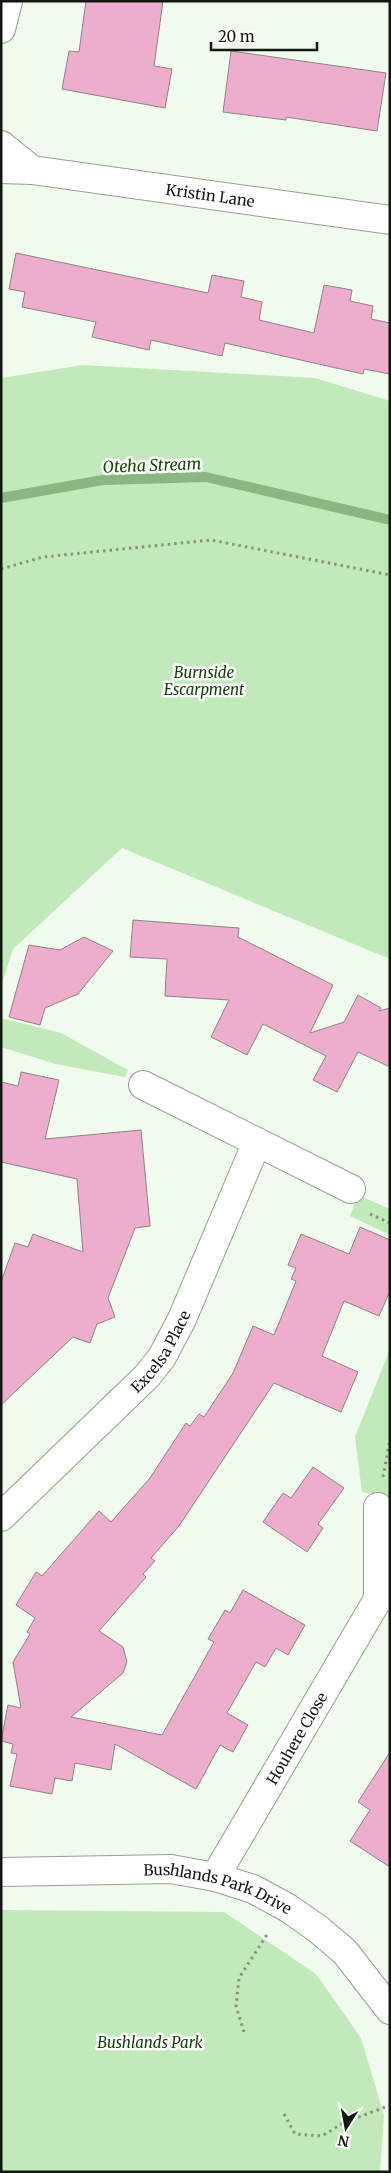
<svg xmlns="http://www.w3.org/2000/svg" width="391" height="2173" font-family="Merriweather,serif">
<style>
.green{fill:#c2e9ba}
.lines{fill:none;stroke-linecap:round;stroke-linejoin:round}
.stream{stroke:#8bb583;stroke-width:10}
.building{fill:#edadcc;stroke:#908188}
.street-casing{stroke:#959f93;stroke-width:30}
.path{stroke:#889087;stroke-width:3;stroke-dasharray:2.5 4;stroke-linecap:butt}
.street{stroke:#fff;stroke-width:28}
.labels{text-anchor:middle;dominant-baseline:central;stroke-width:5;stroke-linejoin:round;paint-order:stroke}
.street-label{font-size:15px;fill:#141813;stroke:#fff}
.park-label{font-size:15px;font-style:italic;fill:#133c09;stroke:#fff}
.water-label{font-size:16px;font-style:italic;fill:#124a02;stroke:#fff}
</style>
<rect width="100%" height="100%" fill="#f0fbee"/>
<path class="green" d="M 83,365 L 315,378 L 390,401 L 390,959 L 122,848 L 13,949 L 1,987 L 1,378 Z
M 1,1018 L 61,1033 L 128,1070 L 125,1077 L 56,1064 L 1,1047 Z
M 358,1195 L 390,1209 L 390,1235 L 350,1216 Z
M 390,1349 L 390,1497 L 362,1492 L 355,1437 Z
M 1,1910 L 224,1912 L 316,1974 L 361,2038 L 384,2115 L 380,2172 L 1,2172 Z"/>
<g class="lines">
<path class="stream" d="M 1,498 L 103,480 L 206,477 L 390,520"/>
</g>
<path class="building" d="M 86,1 L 163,1 L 154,66 L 172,69 L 165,108 L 62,89 L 69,51 L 79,52 Z
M 231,51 L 386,73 L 377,131 L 286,117 L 286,120 L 223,112 Z
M 16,253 L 208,293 L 212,275 L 244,281 L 241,297 L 262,302 L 259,320 L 314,333 L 324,285 L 352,290 L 350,301 L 373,306 L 371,319 L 390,323 L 390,374 L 364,369 L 363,374 L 225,343 L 222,356 L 151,340 L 149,350 L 92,337 L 96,322 L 22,307 L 25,292 L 9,289 Z
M 133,920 L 239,928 L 238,937 L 333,985 L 310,1033 L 344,1022 L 358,995 L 381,1008 L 379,1011 L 390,1008 L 390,1067 L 358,1052 L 337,1092 L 313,1080 L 326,1056 L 263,1024 L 247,1055 L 211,1037 L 229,1000 L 165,996 L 167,959 L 130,957 Z
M 84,937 L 113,951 L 78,994 L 45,1008 L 40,1025 L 9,1017 L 29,945 L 60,950 Z
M 21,1072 L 59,1080 L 45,1139 L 141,1130 L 150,1226 L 135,1228 L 108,1298 L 115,1317 L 97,1324 L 90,1343 L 73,1337 L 1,1405 L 1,1282 L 15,1243 L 28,1247 L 33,1234 L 83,1252 L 77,1179 L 1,1162 L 1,1082 L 18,1086 Z
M 360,1227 L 390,1240 L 390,1291 L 379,1316 L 344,1301 L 322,1356 L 358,1372 L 341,1412 L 274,1383 L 179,1526 L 151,1558 L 155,1561 L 143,1574 L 146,1577 L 99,1631 L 123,1647 L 127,1662 L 123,1673 L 71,1717 L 162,1735 L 214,1642 L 208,1639 L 225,1610 L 230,1613 L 243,1590 L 305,1625 L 288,1655 L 276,1648 L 265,1667 L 256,1662 L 227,1713 L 248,1725 L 233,1752 L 220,1745 L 196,1789 L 115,1744 L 111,1770 L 75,1763 L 72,1781 L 55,1778 L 52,1794 L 10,1786 L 17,1754 L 11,1753 L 13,1744 L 1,1741 L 8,1705 L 21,1708 L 13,1662 L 30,1634 L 27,1632 L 35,1618 L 16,1605 L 36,1572 L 42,1576 L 99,1511 L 111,1522 L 150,1478 L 186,1423 L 190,1426 L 199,1414 L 204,1417 L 233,1373 L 253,1326 L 274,1335 L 296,1281 L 291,1279 L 296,1268 L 288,1265 L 301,1234 L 349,1254 Z
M 313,1467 L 344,1488 L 318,1524 L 323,1528 L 307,1552 L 263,1522 L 283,1493 L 291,1498 Z
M 390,1752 L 390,1867 L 350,1841 L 370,1810 L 358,1802 Z"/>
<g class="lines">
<defs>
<g id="street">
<path d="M 1,29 L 8,1"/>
<path d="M 1,145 L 32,170 L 1,169"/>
<path id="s1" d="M 32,170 L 390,220"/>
<path d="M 143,1085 L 351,1189"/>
<path id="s2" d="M 1,1517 L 147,1376 L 162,1357 L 182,1319 L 257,1142"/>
<path d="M 378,1599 L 378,1507"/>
<path id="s3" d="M 1,1872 L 171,1869 L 215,1877 L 253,1889 L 288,1908 L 318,1929 L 345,1952 L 390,2010"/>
<path id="s4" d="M 215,1877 L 378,1599 L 390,1596"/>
</g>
</defs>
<use href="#street" class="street-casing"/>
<path class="path" d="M 1,569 L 43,557 L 211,540 L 390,575
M 370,1214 L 390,1223
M 383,1477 L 390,1440
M 244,2032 L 236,2006 L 239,1978 L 268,1933
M 284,2114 L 295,2134 L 322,2136 L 343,2123 L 388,2106"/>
<use href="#street" class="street"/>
</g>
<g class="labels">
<g class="street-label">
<text stroke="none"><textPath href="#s1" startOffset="180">Kristin Lane</textPath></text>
<text stroke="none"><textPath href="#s2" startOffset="231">Excelsa Place</textPath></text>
<text stroke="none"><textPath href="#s4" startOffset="161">Houhere Close</textPath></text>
<text stroke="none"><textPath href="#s3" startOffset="220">Bushlands Park Drive</textPath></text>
</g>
<g class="park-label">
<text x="204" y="672">Burnside<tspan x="204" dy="17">Escarpment</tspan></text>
<text x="150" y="2042">Bushlands Park</text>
</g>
<g class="water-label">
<text transform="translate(152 465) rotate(-2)">Oteha Stream</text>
</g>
</g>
<rect width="391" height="2173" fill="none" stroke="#141813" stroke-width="5"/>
<g transform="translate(346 2128) rotate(191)" stroke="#ffffff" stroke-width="4" paint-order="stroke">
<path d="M0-4L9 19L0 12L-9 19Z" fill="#141813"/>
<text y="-8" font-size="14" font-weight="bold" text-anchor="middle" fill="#141813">N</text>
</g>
<path d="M211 42v8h106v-8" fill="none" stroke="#141813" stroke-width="2.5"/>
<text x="218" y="42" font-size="15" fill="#141813" stroke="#ffffff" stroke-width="4" paint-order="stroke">20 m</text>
</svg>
